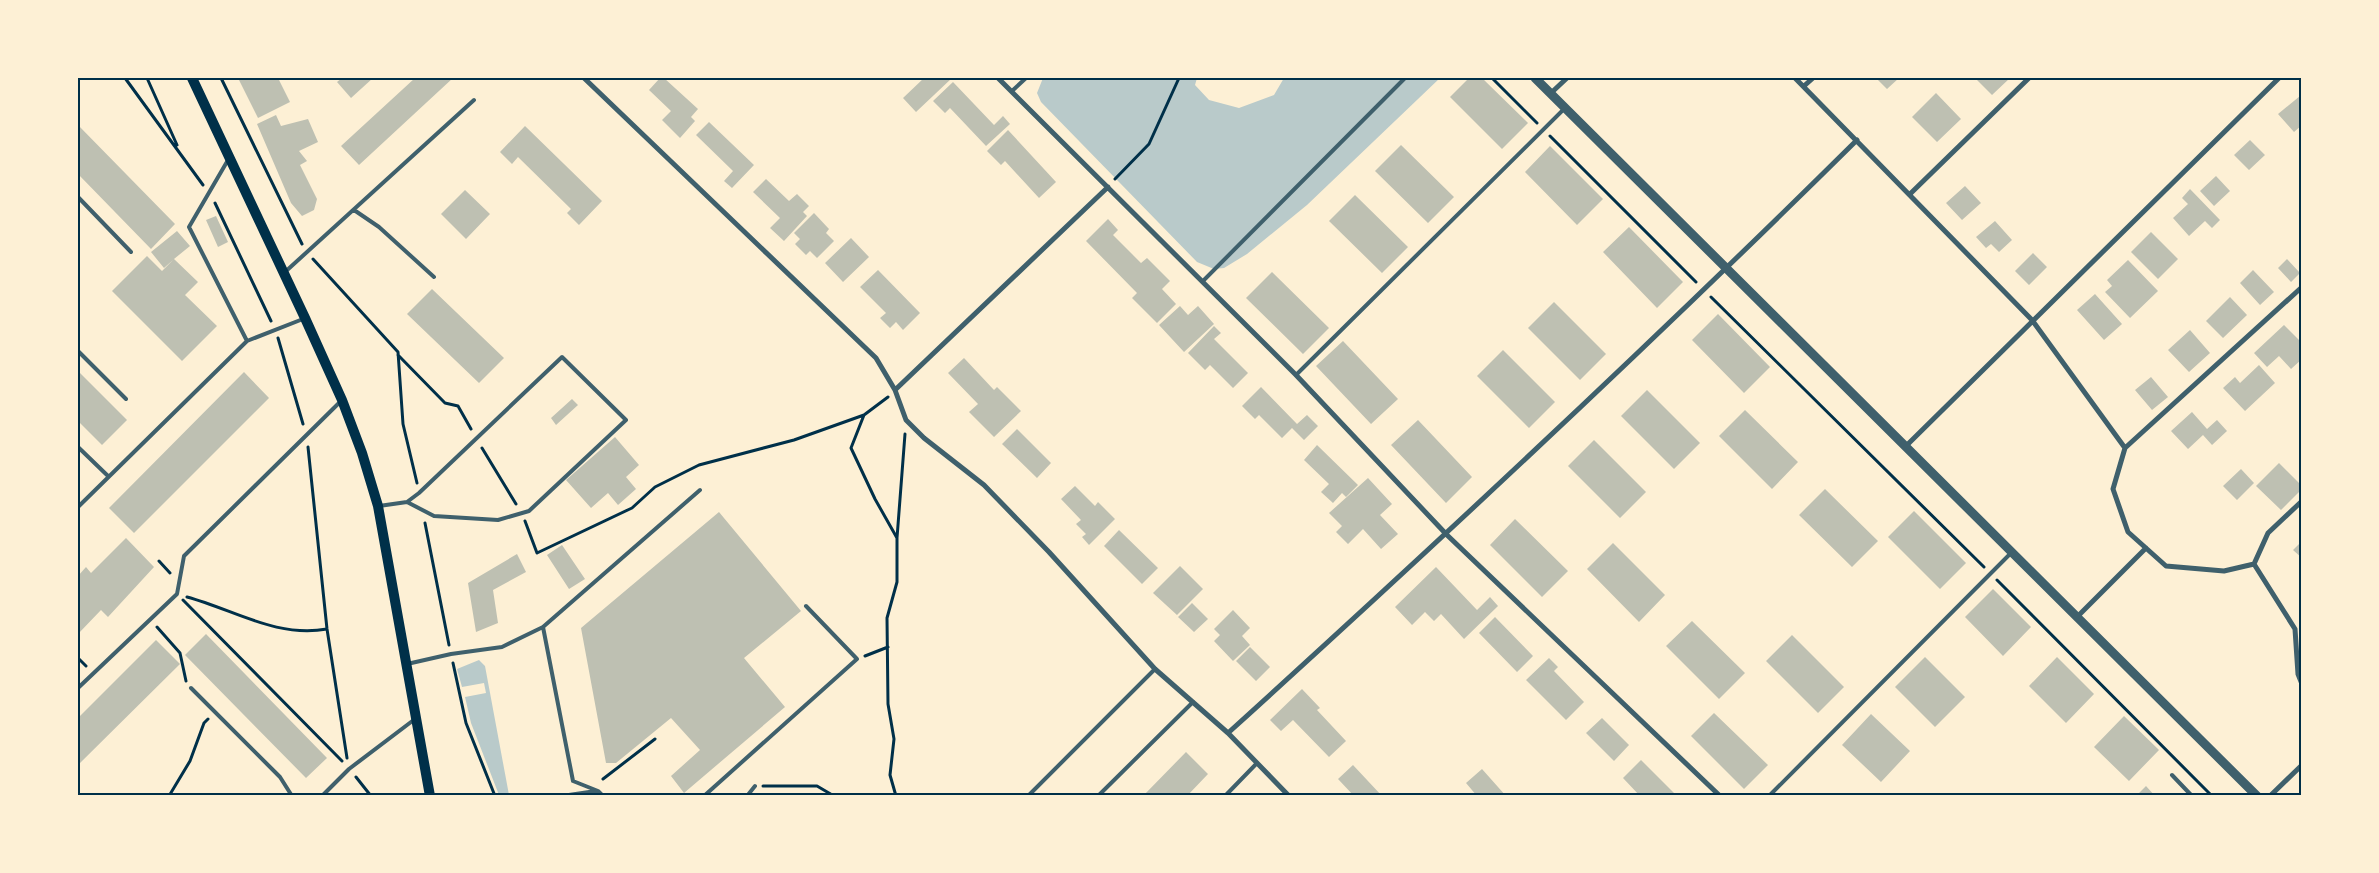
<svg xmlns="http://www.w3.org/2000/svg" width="2379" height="873" font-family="Rubik,sans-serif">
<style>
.green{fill:#b9caca}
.building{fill:#bec0b2}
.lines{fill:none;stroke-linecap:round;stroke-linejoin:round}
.path{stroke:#003049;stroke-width:3}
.service{stroke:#3f606c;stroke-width:4}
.minor{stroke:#3f606c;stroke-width:5}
.tertiary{stroke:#3f606c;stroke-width:9}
.secondary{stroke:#003049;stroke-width:10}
.neatline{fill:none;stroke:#003049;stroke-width:2}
</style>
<rect width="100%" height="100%" fill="#fdf0d5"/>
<path class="green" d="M 1043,78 L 1197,78 L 1195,85 L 1209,100 L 1239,108 L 1274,95 L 1284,78 L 1440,78 L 1307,205 L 1247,254 L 1224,268 L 1214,269 L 1197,262 L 1041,102 L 1037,93 Z
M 479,660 L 485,666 L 509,795 L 499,795 L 471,723 L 465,697 L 486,693 L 484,683 L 462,687 L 457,669 Z"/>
<path class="building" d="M 238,78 L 278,78 L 290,102 L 258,118 Z
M 342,78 L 373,78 L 351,98 L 337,82 Z
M 415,78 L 453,78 L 359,165 L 341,146 Z
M 660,78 L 664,78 L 698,109 L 691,117 L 695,121 L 680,138 L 662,120 L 671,111 L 649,90 Z
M 924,78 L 952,78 L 916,112 L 903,98 Z
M 1469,78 L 1482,78 L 1528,123 L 1502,149 L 1450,97 Z
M 1876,78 L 1899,78 L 1887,89 Z
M 1975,78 L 2010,78 L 1992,95 Z
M 953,82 L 994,125 L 1003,116 L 1010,124 L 986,146 L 950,108 L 945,113 L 933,101 Z
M 1936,93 L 1961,119 L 1937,142 L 1912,117 Z
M 2300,96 L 2302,125 L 2294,132 L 2278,114 Z
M 276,115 L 281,126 L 308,119 L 318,142 L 299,151 L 307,161 L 300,165 L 317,199 L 314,210 L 302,216 L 291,203 L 257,124 Z
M 709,122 L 754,165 L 732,188 L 724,181 L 733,171 L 696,135 Z
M 78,125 L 175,224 L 151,249 L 78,174 Z
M 525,126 L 602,201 L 579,225 L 567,213 L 571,209 L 518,157 L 512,164 L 500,152 Z
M 1008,130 L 1056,182 L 1039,198 L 1005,161 L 1001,165 L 987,151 Z
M 2250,140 L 2265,155 L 2249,170 L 2234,155 Z
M 1401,145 L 1454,197 L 1428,223 L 1375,171 Z
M 1550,146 L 1603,199 L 1577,225 L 1525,172 Z
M 2216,176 L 2230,191 L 2214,206 L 2200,191 Z
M 766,179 L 789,201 L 797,194 L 809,206 L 803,212 L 807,216 L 784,241 L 770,228 L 780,218 L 753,192 Z
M 1965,186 L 1981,203 L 1962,220 L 1946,203 Z
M 2190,189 L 2220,220 L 2212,228 L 2205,221 L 2189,236 L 2173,218 L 2188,204 L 2182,198 Z
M 465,190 L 490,214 L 466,239 L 441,214 Z
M 1355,195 L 1408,247 L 1382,273 L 1329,221 Z
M 814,213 L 829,229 L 826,233 L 834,241 L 817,258 L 810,251 L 806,255 L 795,244 L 800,239 L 794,233 Z
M 216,216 L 228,242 L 218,247 L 206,220 Z
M 1108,219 L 1118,230 L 1113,235 L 1141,263 L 1147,258 L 1170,281 L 1162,289 L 1176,304 L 1157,323 L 1132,298 L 1137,293 L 1086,241 Z
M 1995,221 L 2012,240 L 1999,252 L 1991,244 L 1986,248 L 1976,237 Z
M 1629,227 L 1683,282 L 1657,308 L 1603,252 Z
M 177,231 L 190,246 L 174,259 L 198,282 L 185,295 L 217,326 L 182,361 L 112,291 L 147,256 L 162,271 L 173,260 L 164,268 L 151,252 Z
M 2151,232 L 2178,259 L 2158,279 L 2131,252 Z
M 851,238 L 869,257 L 843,282 L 825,263 Z
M 2033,253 L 2047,267 L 2029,285 L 2015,271 Z
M 2287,259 L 2300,273 L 2291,282 L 2278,268 Z
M 2128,260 L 2158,291 L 2130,318 L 2105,292 L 2112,286 L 2107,280 Z
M 878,270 L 920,313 L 903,330 L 896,322 L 890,328 L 880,318 L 886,313 L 860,287 Z
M 2253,270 L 2274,292 L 2260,305 L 2240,283 Z
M 1272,272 L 1329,328 L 1303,354 L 1246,298 Z
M 432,289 L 504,358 L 479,383 L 407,314 Z
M 2095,294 L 2122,324 L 2104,340 L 2077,310 Z
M 2230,297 L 2247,315 L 2223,338 L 2206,321 Z
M 1554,302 L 1606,354 L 1580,380 L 1528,328 Z
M 1180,306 L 1188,315 L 1198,306 L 1214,324 L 1184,352 L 1159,325 Z
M 1718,314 L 1770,367 L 1744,393 L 1692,340 Z
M 2284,325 L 2302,343 L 2302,359 L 2291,369 L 2279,356 L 2267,367 L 2254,353 Z
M 1214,326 L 1221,333 L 1214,339 L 1248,373 L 1233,388 L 1210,365 L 1205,370 L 1188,353 Z
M 2190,330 L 2210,353 L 2189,372 L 2168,350 Z
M 1343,341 L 1398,399 L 1371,424 L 1316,366 Z
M 1503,350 L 1555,402 L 1529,428 L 1477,376 Z
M 964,358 L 994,390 L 997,387 L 1021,411 L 994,437 L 969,412 L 978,404 L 948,373 Z
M 2259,365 L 2275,383 L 2245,411 L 2223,388 L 2235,377 L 2240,383 Z
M 78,371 L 127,420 L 102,445 L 78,421 Z
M 244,372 L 269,398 L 134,533 L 109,508 Z
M 2151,377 L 2168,397 L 2152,410 L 2135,390 Z
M 1261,387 L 1297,424 L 1307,415 L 1318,426 L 1304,440 L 1292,428 L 1282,438 L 1259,415 L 1255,419 L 1242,406 Z
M 1647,390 L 1700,443 L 1674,469 L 1621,416 Z
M 572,399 L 578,405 L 556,425 L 551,418 Z
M 1745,410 L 1798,462 L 1772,489 L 1719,436 Z
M 2192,412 L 2207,429 L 2217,420 L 2227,431 L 2212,445 L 2203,435 L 2188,449 L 2171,431 Z
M 1418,420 L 1472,477 L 1446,503 L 1391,445 Z
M 1017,429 L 1051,463 L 1037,478 L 1002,444 Z
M 615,437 L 639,465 L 626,477 L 636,489 L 618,505 L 608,493 L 591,508 L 566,480 Z
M 1594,440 L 1646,492 L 1620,518 L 1568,466 Z
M 1317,445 L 1358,485 L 1346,497 L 1342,493 L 1333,503 L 1321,492 L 1329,484 L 1304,460 Z
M 2279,463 L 2302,486 L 2302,489 L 2281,510 L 2256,486 Z
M 2241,469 L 2254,483 L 2237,500 L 2223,486 Z
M 1368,478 L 1392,504 L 1380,515 L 1398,534 L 1381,549 L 1363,529 L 1348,544 L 1336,532 L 1342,526 L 1329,513 Z
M 1075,486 L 1095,506 L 1098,502 L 1115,519 L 1089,545 L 1082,537 L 1086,534 L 1076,524 L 1081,520 L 1061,499 Z
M 1825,489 L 1878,541 L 1852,567 L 1799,515 Z
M 1914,511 L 1966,563 L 1940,589 L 1888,537 Z
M 719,512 L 801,611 L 744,658 L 785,707 L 684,793 L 671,776 L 700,750 L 671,718 L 616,763 L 606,763 L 581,628 Z
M 1515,519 L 1568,571 L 1542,597 L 1490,545 Z
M 1119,530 L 1158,568 L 1142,584 L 1104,546 Z
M 126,538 L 154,567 L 108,617 L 101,610 L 78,634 L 78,576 L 86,567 L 91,573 Z
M 2302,541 L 2302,558 L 2293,550 Z
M 1613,543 L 1665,595 L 1639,622 L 1587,569 Z
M 562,545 L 585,579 L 569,589 L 547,555 Z
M 517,554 L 526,572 L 493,590 L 498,623 L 476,632 L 468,583 Z
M 1180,566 L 1203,589 L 1177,615 L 1153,593 Z
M 1436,567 L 1477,610 L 1490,597 L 1498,606 L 1464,639 L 1441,614 L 1434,621 L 1425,612 L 1412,625 L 1395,607 Z
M 1993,589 L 2031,627 L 2003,656 L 1965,617 Z
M 1192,603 L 1208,619 L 1194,632 L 1178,617 Z
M 1233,610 L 1250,628 L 1242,636 L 1250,645 L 1233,661 L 1214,641 L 1220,635 L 1214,629 Z
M 1495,617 L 1533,656 L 1517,672 L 1479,633 Z
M 1692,621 L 1745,673 L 1719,699 L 1666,646 Z
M 206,634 L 327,758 L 306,778 L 185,655 Z
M 1792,635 L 1844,687 L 1818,713 L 1766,661 Z
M 156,640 L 180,664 L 78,765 L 78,718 Z
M 1250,647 L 1270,667 L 1256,681 L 1236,661 Z
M 1925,657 L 1965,697 L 1935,727 L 1895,687 Z
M 2057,657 L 2094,694 L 2066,723 L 2029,686 Z
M 1549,658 L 1558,667 L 1554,671 L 1584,702 L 1566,720 L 1526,680 Z
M 1302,689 L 1320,708 L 1317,710 L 1346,741 L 1329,757 L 1293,720 L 1281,731 L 1270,720 Z
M 1714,713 L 1768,765 L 1744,789 L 1691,736 Z
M 1871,714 L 1910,751 L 1881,782 L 1842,745 Z
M 2124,716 L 2159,750 L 2129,781 L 2094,747 Z
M 1602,718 L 1629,745 L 1614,761 L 1586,733 Z
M 1186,752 L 1208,774 L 1187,796 L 1143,796 Z
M 1641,760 L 1677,796 L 1640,796 L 1623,778 Z
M 1353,765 L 1382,796 L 1354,796 L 1338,779 Z
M 1482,769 L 1506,796 L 1477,796 L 1466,783 Z
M 2146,786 L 2155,796 L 2136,796 Z"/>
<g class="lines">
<path class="path" d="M 125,78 L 203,185
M 147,78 L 177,145
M 221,78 L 302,244
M 1492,78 L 1537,123
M 1550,136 L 1696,282
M 1115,179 L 1149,144 L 1179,78
M 215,203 L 271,321
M 313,259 L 398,352 L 403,424 L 417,483
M 1711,297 L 1984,567
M 278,338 L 303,424
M 398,355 L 445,403 L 458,406 L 471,429
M 888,397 L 864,415 L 851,448 L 875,499 L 897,538 L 897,582 L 887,618 L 888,704 L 894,739 L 890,775 L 896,796
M 308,447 L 327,629 L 347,758
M 482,448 L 516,504
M 525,521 L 537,553 L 632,508 L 655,487 L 699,465 L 794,440 L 864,415
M 425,523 L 449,645
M 897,538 L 905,434
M 159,561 L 170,573
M 1997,580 L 2212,796
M 187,597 C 235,610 276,638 327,629
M 183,600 L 342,761
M 157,627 L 180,653 L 186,681
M 865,656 L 888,647
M 78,658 L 86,666
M 453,663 L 466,723 L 495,796
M 356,777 L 371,796
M 603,779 L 655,739
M 763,786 L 817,786 L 834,796
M 169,796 L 190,761 L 204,723 L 208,719"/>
<path class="service" d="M 1012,91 L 1026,78
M 228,160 L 189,227 L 247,341
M 78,197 L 131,252
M 354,210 L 379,227 L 434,277
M 285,272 L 474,100
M 1203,281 L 1405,78
M 78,351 L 126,399
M 1296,375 L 1565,108
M 78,447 L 108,476
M 379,506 L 407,502 L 419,493 L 562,357 L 626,420 L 529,511 L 498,520 L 434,516 L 407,502
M 78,507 L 247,341 L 303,319
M 543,627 L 573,781 L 598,791 L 603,796
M 407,664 L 451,654 L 502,647 L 543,627 L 700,490
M 78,688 L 177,594 L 184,556 L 341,401
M 191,688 L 280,777 L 292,796
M 2172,775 L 2192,796
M 322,796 L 349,769 L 415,719
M 562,796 L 596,791
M 704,796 L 857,659 L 806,606
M 747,796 L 755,786
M 1028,796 L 1155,669
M 1098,796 L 1193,702
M 1225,796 L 1257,763
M 1769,796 L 2011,553"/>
<path class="minor" d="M 584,78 L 876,358 L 895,390 L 906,420 L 924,438 L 984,485 L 1049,552 L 1155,669 L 1228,733 L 1289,796
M 998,78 L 1296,375 L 1447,535 L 1720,796
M 1795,78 L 2032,320 L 2125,448 L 2113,489 L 2128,532 L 2166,566 L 2224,571 L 2254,564 L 2295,629 L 2298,674 L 2302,684
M 2301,78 L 2302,78
M 1804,86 L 1813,78
M 1551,93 L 1567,78
M 1910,194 L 2029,78
M 895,390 L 1108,187
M 1906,446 L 2279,78
M 2125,448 L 2302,287
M 2254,564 L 2268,533 L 2302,501
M 2077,617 L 2146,548
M 1228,733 C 1442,539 1652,343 1857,140
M 2270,796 L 2302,765"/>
<path class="tertiary" d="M 1535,78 L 2257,796"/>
<path class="secondary" d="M 192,78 L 305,318 L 342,400 L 362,453 L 378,506 L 430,796"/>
</g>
<rect width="2379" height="873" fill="none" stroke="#fdf0d5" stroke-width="158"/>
<rect x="79" y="79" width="2221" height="715" class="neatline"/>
</svg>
